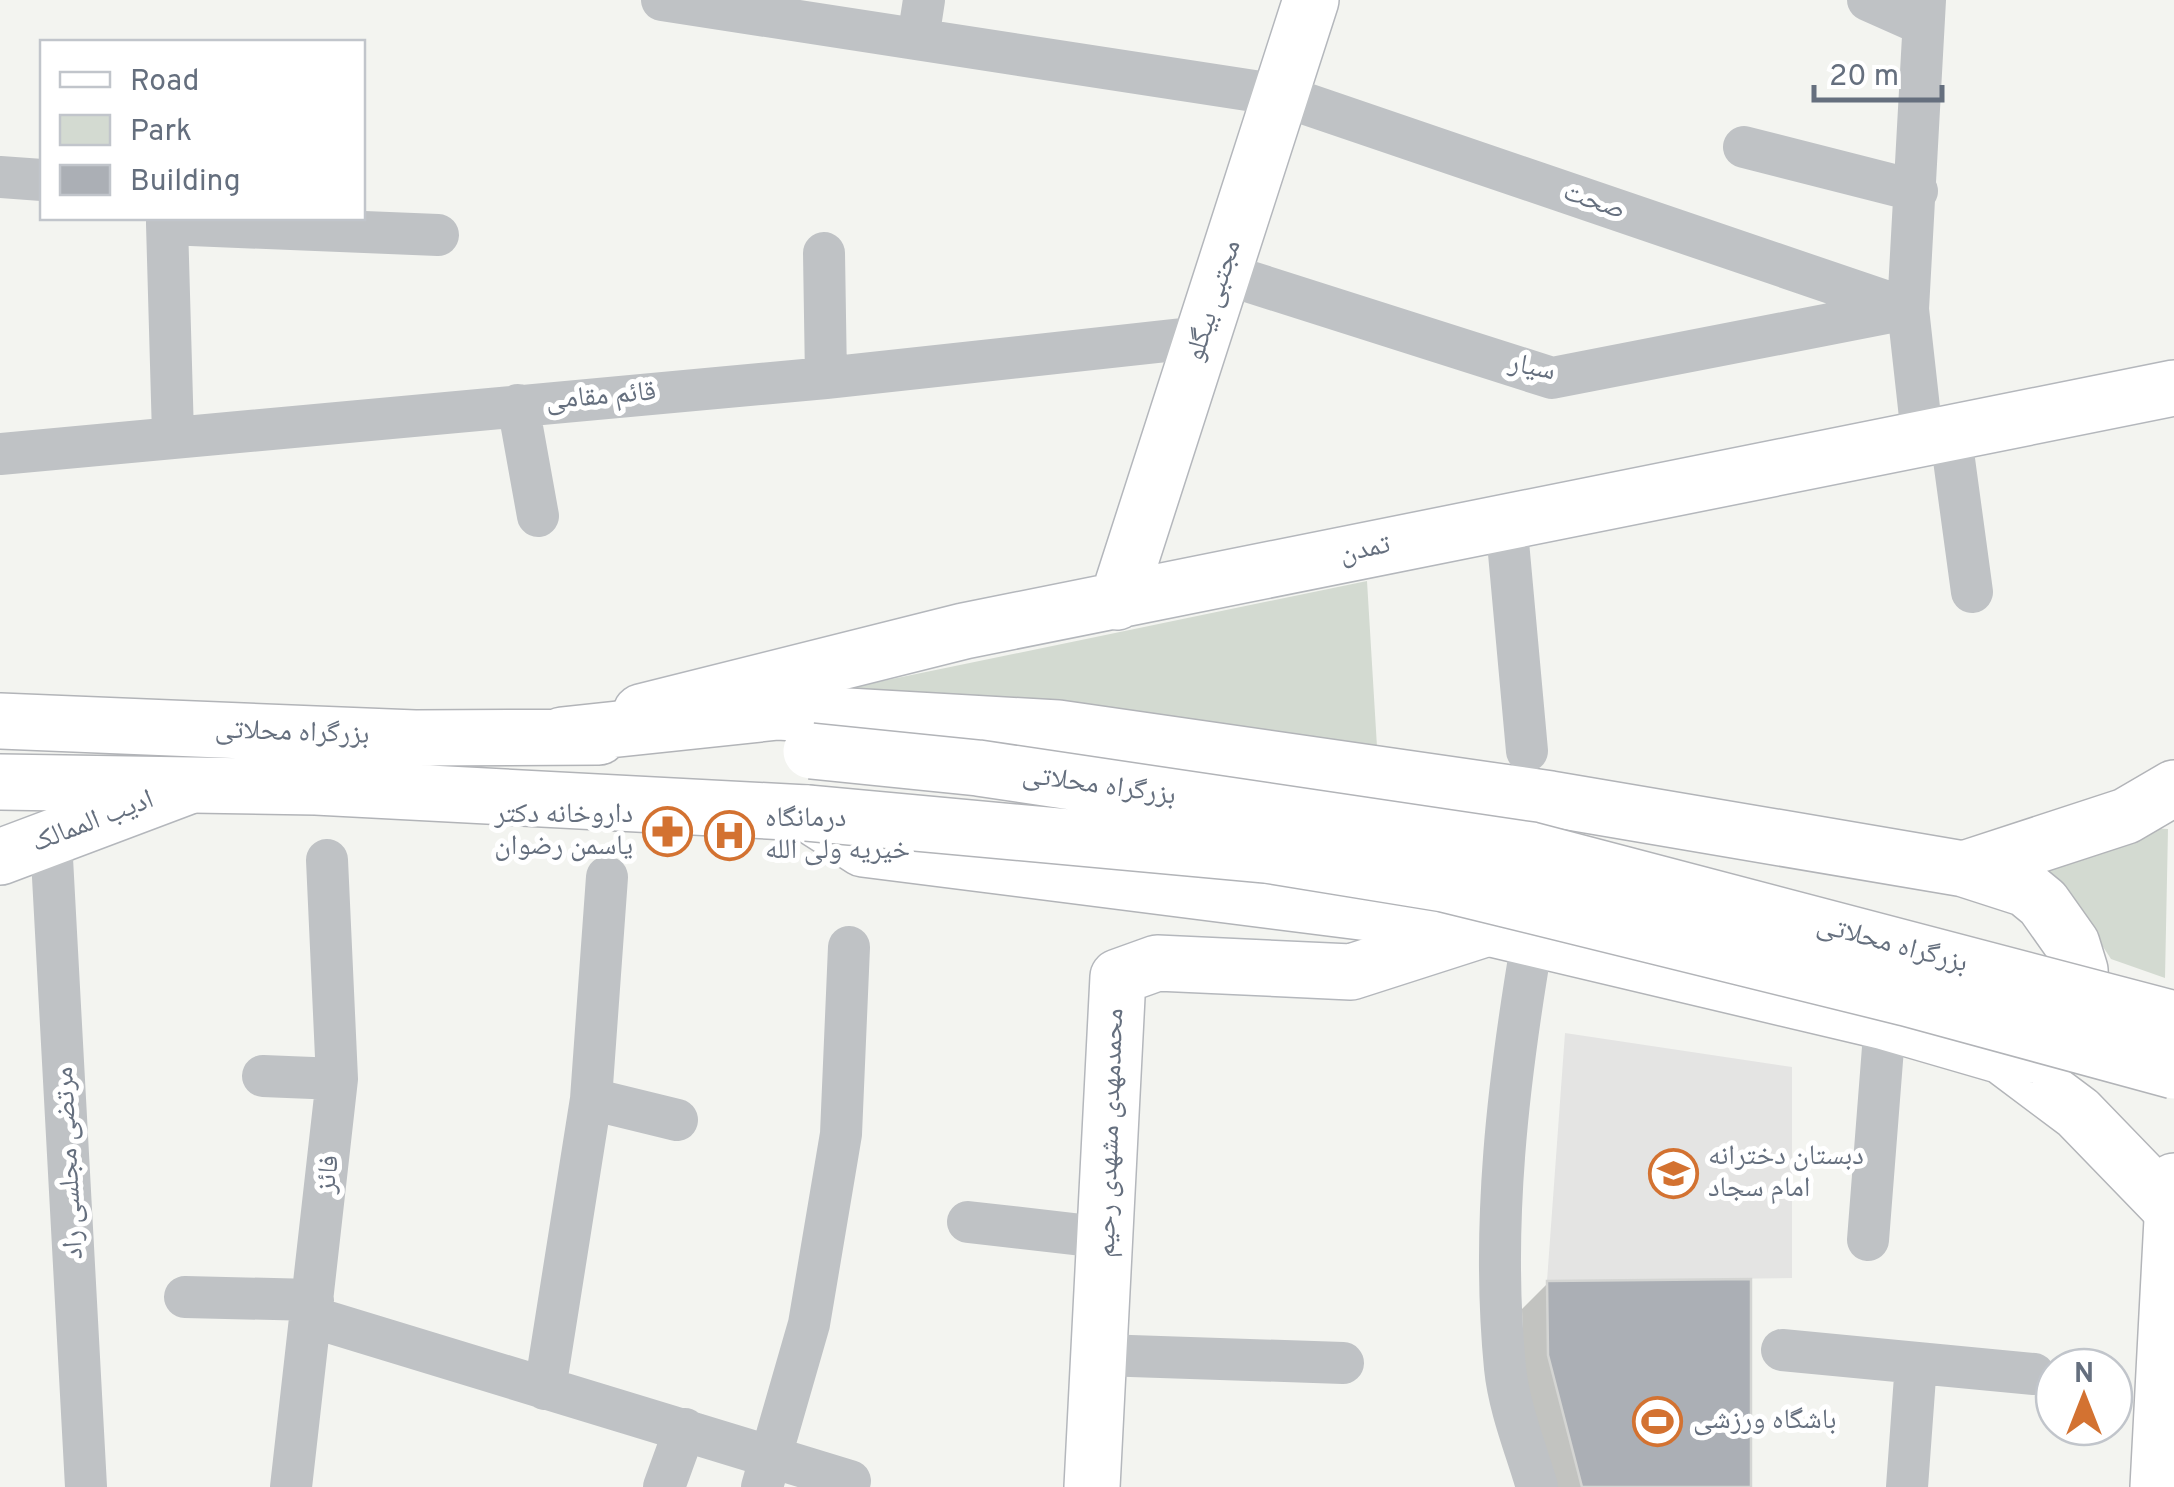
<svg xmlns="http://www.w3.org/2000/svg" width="2174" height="1487" font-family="Overpass,'Noto Naskh Arabic',sans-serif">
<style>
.built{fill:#e4e4e3}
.green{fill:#d3dad1}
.shadow{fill:#0003}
.building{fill:#abafb5;stroke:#d4d5d3;stroke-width:2.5}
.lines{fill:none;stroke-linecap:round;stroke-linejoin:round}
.secondary-casing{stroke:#b4b7bc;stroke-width:58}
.primary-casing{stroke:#b3b5b9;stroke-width:58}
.highway-casing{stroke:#b2b4b8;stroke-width:58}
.street{stroke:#bfc2c5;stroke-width:42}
.secondary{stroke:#fff;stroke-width:55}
.primary{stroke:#fff;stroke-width:55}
.highway{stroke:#fff;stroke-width:55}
.highway-bridge-casing{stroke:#b2b4b8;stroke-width:58;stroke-linecap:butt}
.highway-bridge{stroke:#fff;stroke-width:55}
.labels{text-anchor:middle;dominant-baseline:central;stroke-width:10;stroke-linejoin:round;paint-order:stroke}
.street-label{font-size:28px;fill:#656f7e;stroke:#fff}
.poi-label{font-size:28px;fill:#656f7e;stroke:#fff;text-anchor:start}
</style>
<rect width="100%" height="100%" fill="#f3f4f0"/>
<path class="built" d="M 1565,1033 L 1792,1067 L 1792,1278 L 1547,1281 Z"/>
<path class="green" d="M 1367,581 L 1377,747 L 800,698 Z
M 2134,827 L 2168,829 L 2165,978 L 2111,959 L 2075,904 L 2035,865 Z"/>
<path class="shadow" d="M 1548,1283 L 1748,1487 L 1550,1487 L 1524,1381 L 1522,1309 Z"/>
<path class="building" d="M 1751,1279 L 1751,1487 L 1582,1487 L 1548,1355 L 1547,1281 Z"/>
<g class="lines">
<defs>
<path id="secondary" d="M 1117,602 L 1311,0
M 641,712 L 964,631 L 2174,388
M 0,857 L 186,787
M 1092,1487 L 1118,977 L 1157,963 L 1351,972 L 1488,928"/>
<path id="primary" d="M 2158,1487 L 2174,1181"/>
<path id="highway" d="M 0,721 L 415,738 L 599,737
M 562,735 L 778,712 L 1058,728 L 1551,799 L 1964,869 L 2126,816 L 2174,788
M 0,782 L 316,787 L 807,813 L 863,849 L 1488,928 L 1885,1022 L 2002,1056 L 2046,1054 L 2067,1040 L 2083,1013 L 2080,970 L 2072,944 L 2043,903 L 2026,889 L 1964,869
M 2002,1056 L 2078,1113 L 2171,1209"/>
</defs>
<use href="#secondary" class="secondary-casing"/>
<use href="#primary" class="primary-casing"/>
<use href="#highway" class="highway-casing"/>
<path class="street" d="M 662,0 L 1280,95 L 1908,309
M 1868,0 L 1922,24
M 918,39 L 924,0
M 1744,147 L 1917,191
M 0,177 L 42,180
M 167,218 L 167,224 L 438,235
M 167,224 L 173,435
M 824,253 L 826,378
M 1222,273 L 1552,378 L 1907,309
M 518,405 L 538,516
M 1950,430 L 1972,592
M 1922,435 L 1908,309 L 1925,0
M 0,454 L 826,378 L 1202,337
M 1506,520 L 1527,751
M 51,840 L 86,1487
M 1532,941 C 1508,1082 1491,1225 1505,1368 C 1509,1408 1526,1449 1537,1487
M 263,1076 L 337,1079
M 591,1099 L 677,1120
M 968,1222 L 1108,1238
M 1868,1240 L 1885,1022
M 185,1297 L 313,1300
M 312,1317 L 850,1481
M 1782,1350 L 2034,1374
M 1101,1355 L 1343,1363
M 545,1389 L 591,1099 L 607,877
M 291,1487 L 337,1079 L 327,860
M 664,1487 L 685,1429
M 762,1487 L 809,1324 L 841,1134 L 849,947
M 1907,1487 L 1916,1363"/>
<use href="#secondary" class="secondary"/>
<use href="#primary" class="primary"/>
<use href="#highway" class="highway"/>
<defs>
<path id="highway-bridge" d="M 811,751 L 978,768 L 1531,850 L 2174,1019
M 807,813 L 1266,855 L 1444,884 L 1906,998 L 2174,1071"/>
</defs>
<use href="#highway-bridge" class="highway-bridge-casing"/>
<use href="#highway-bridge" class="highway-bridge"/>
</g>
<defs>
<symbol id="pharmacy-ring" viewBox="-11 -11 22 22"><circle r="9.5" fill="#fff" stroke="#d37231" stroke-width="1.5"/><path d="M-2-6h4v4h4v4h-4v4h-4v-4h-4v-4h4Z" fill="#d37231"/></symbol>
<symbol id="hospital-ring" viewBox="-11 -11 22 22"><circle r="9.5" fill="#fff" stroke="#d37231" stroke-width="1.5"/><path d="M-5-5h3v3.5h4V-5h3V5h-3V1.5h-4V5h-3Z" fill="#d37231"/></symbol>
<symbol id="school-ring" viewBox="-11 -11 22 22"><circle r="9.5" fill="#fff" stroke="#d37231" stroke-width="1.5"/><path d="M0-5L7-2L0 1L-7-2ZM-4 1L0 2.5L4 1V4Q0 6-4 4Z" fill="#d37231"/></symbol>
<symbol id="stadium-ring" viewBox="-11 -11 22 22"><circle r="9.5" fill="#fff" stroke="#d37231" stroke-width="1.5"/><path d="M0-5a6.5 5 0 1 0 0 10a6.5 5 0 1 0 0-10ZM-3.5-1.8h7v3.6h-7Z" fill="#d37231"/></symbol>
</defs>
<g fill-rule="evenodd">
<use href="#pharmacy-ring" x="640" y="804" width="55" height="55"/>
<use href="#hospital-ring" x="702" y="808" width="55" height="55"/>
<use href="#school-ring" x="1646" y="1146" width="55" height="55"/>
<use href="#stadium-ring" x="1630" y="1394" width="55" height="55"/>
</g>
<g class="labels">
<g class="street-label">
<text transform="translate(1594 202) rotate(19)">صحت</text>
<text transform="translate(1214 301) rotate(-72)">مجتبی بیگلو</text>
<text transform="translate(1532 368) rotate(12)">سیار</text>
<text transform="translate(601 397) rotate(-5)">قائم مقامی</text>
<text transform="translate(1365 550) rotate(-12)">تمدن</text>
<text transform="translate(292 733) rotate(2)">بزرگراه محلاتی</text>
<text transform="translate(1099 786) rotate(8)">بزرگراه محلاتی</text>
<text transform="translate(93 822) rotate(-21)">ادیب الممالک</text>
<text transform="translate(1892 945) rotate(15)">بزرگراه محلاتی</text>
<text transform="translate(1111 1133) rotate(-88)">محمدمهدی مشهدی رحیم</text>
<text transform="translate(70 1163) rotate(-93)">مرتضی مجلسی راد</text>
<text transform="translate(329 1174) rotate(-83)">فائز</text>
</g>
<g class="poi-label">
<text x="633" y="815" text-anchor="end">داروخانه دکتر<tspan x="633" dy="32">یاسمن رضوان</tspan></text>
<text x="765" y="819">درمانگاه<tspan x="765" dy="32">خیریه ولی الله</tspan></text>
<text x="1708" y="1157">دبستان دخترانه<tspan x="1708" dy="32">امام سجاد</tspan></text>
<text x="1693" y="1421">باشگاه ورزشی</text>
</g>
</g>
<rect x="40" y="40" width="325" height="180" fill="#ffffff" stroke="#c1c5cb" stroke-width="2.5"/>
<rect x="60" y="72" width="50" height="15" fill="#ffffff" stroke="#c1c5cb" stroke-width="2.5"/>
<text x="130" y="90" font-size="30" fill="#656f7e">Road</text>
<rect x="60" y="115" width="50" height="30" fill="#d3dad1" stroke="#c1c5cb" stroke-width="2.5"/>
<text x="130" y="140" font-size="30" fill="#656f7e">Park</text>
<rect x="60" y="165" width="50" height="30" fill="#abafb5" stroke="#c1c5cb" stroke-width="2.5"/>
<text x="130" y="190" font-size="30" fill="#656f7e">Building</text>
<g transform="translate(2084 1397)"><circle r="48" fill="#ffffff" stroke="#c1c5cb" stroke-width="2.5"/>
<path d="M0-8L18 38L0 25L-18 38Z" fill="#d37231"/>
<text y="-15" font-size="28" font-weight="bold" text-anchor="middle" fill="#656f7e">N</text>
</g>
<path d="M1814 85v15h128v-15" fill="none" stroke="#656f7e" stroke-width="5"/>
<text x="1829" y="85" font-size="30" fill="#656f7e" stroke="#ffffff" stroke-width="8" paint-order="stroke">20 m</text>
</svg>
